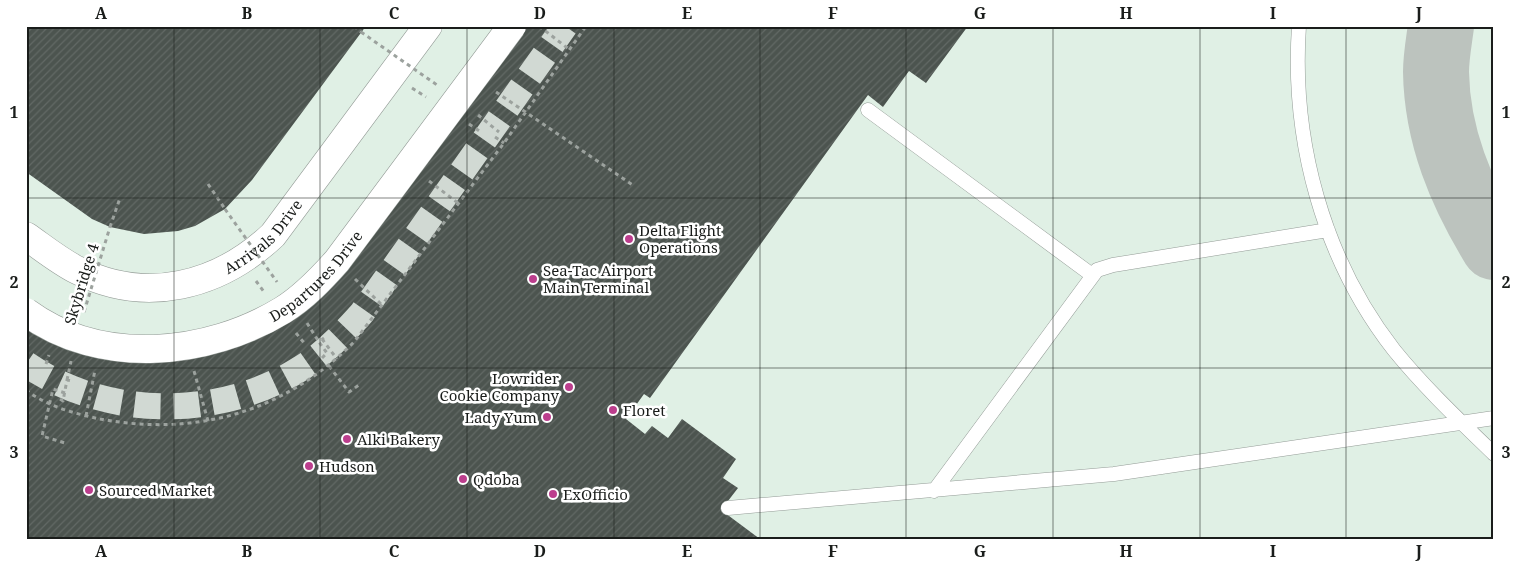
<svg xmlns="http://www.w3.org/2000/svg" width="1520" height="565" font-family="'Noto Serif',serif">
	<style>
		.built { fill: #e0f0e5 }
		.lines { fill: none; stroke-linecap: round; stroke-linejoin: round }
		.taxiway { stroke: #bcc3be; stroke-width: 66 }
		.building { fill: url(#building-hatch) }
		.street-tunnel { stroke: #d1d9d3; stroke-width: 26; stroke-dasharray: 26 13; stroke-linecap: butt }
		.lane-casing { stroke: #949c97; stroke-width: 15 }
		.secondary-casing { stroke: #949c97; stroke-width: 29 }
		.path { stroke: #9ca29e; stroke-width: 3; stroke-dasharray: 4 4; stroke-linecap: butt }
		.lane { stroke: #fff; stroke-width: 14 }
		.secondary { stroke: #fff; stroke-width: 28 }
		.secondary-bridge-casing { stroke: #949c97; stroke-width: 29; stroke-linecap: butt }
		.path-bridge { stroke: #9ca29e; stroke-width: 3; stroke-dasharray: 4 4; stroke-linecap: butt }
		.secondary-bridge { stroke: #fff; stroke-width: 28 }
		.grid { fill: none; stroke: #1a1d1b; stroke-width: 1; stroke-opacity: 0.55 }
		.poi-dot { fill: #bc3e8d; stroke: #fff; stroke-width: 2 }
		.labels { text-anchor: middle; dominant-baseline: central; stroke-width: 5; stroke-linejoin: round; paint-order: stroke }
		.poi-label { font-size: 15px; fill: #1a1d1b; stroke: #fff; text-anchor: start }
		.street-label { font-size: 15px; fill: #1a1d1b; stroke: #fff }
		.neatline { fill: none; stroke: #1a1d1b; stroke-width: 2 }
		.grid-label { font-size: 16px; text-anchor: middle; font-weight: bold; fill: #1a1d1b }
	</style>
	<defs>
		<pattern id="building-hatch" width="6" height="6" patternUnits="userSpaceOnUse" patternTransform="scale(1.25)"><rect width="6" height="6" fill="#4c544f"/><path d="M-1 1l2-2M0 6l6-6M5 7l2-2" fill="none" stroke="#626965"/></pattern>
	</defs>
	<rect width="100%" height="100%" fill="#f1faf4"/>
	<path class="built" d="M 26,26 L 1494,26 L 1494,539 L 26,539 Z"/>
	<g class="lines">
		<path class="taxiway" d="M 1441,26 C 1439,41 1436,57 1436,72 C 1437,136 1461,193 1494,247"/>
	</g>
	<path class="building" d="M 26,26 L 366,26 L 252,180 L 225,209 L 195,226 L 178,231 L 144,234 L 110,227 L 92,219 L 26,172 Z
		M 521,26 L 968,26 L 926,83 L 909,71 L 883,107 L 868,95 L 650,398 L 644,394 L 626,419 L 645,434 L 652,426 L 668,438 L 682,419 L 736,459 L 723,478 L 738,488 L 721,510 L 760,539 L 26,539 L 26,322 L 73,347 L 265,332 Z"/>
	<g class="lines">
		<path class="street-tunnel" d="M 26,364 C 107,420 221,420 303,367 C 326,352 344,333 362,313 L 565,26"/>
		<g class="lane-casing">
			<path id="lane" d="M 1299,26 C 1291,140 1323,259 1394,350 C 1424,387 1460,421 1494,454
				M 868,110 L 1092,275
				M 934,491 L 1097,270 L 1113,265 L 1328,230
				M 728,508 L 1114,474 L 1494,418"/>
		</g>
		<g class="secondary-casing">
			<g id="secondary">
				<path id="s1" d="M 26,236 C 42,247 59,261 77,270 C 146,305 219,286 273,235 L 428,26"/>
			</g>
		</g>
		<path class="path" d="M 354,26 L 361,32
			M 539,26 L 570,50
			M 412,88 L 426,97
			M 496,92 L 634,186
			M 478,115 L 499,132
			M 469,124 L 481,132
			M 495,137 L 504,143
			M 429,181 L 458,203
			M 208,184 L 225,209
			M 110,227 L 120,198
			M 355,279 L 382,305
			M 256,281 L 264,292
			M 307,323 L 319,342
			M 296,333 L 305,344
			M 322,339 L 337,359
			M 322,358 L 327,353 L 319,342 L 324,338
			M 46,364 L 49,355
			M 329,366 L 349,392 L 359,385
			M 194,371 L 208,421
			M 67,380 L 71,361
			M 26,390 C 46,406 76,414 100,419 C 197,437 284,412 354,342 L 504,143 L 586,26
			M 65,393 L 53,389 L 42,436 L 65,443
			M 60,399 L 63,401 L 67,380 L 72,381
			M 86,416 L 95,370"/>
		<use href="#lane" class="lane"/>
		<use href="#secondary" class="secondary"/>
		<g class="secondary-bridge-casing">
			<g id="secondary-bridge">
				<path id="s2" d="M 26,312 C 101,367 208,356 283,310 C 304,297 321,279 337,261 L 512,26"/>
			</g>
		</g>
		<path class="path-bridge" d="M 361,32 L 437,85
			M 225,209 L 277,282
			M 84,312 L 110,227"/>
		<use href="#secondary-bridge" class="secondary-bridge"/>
	</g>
	<path class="grid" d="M 174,26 L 174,539M 320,26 L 320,539M 467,26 L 467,539M 614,26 L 614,539M 760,26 L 760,539M 906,26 L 906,539M 1053,26 L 1053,539M 1200,26 L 1200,539M 1346,26 L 1346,539M 26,198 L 1494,198M 26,368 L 1494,368"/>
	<g class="poi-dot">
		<circle cx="629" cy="239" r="5"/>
		<circle cx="533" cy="279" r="5"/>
		<circle cx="569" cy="387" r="5"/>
		<circle cx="613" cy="410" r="5"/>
		<circle cx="547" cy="417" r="5"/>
		<circle cx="347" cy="439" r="5"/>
		<circle cx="309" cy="466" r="5"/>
		<circle cx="463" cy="479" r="5"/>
		<circle cx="89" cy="490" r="5"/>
		<circle cx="553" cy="494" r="5"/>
	</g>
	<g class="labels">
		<g class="poi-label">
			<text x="639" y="230">Delta Flight<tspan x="639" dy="17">Operations</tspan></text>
			<text x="543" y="270">Sea-Tac Airport<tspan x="543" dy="17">Main Terminal</tspan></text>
			<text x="559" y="378" text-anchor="end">Lowrider<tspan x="559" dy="17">Cookie Company</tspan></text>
			<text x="623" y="410">Floret</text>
			<text x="537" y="417" text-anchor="end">Lady Yum</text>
			<text x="357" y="439">Alki Bakery</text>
			<text x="319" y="466">Hudson</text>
			<text x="473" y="479">Qdoba</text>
			<text x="99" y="490">Sourced Market</text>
			<text x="563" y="494">ExOfficio</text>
		</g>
		<g class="street-label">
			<text stroke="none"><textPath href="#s1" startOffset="266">Arrivals Drive</textPath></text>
			<text stroke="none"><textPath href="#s2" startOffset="319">Departures Drive</textPath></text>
			<text transform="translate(81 284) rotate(-73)">Skybridge 4</text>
		</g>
	</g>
	<rect width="1520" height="565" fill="none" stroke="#ffffff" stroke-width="55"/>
	<rect x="28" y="28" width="1464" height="510" class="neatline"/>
	<g class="grid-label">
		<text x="101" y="19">A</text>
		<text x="247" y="19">B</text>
		<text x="394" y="19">C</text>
		<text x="540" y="19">D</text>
		<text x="687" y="19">E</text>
		<text x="833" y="19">F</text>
		<text x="980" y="19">G</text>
		<text x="1126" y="19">H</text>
		<text x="1273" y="19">I</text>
		<text x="1419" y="19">J</text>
		<text x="14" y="118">1</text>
		<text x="1506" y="118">1</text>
		<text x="14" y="288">2</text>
		<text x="1506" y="288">2</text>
		<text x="14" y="458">3</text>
		<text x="1506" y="458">3</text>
		<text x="101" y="557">A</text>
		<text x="247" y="557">B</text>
		<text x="394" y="557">C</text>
		<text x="540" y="557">D</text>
		<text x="687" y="557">E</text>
		<text x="833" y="557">F</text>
		<text x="980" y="557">G</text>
		<text x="1126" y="557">H</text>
		<text x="1273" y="557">I</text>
		<text x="1419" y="557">J</text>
	</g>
</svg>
